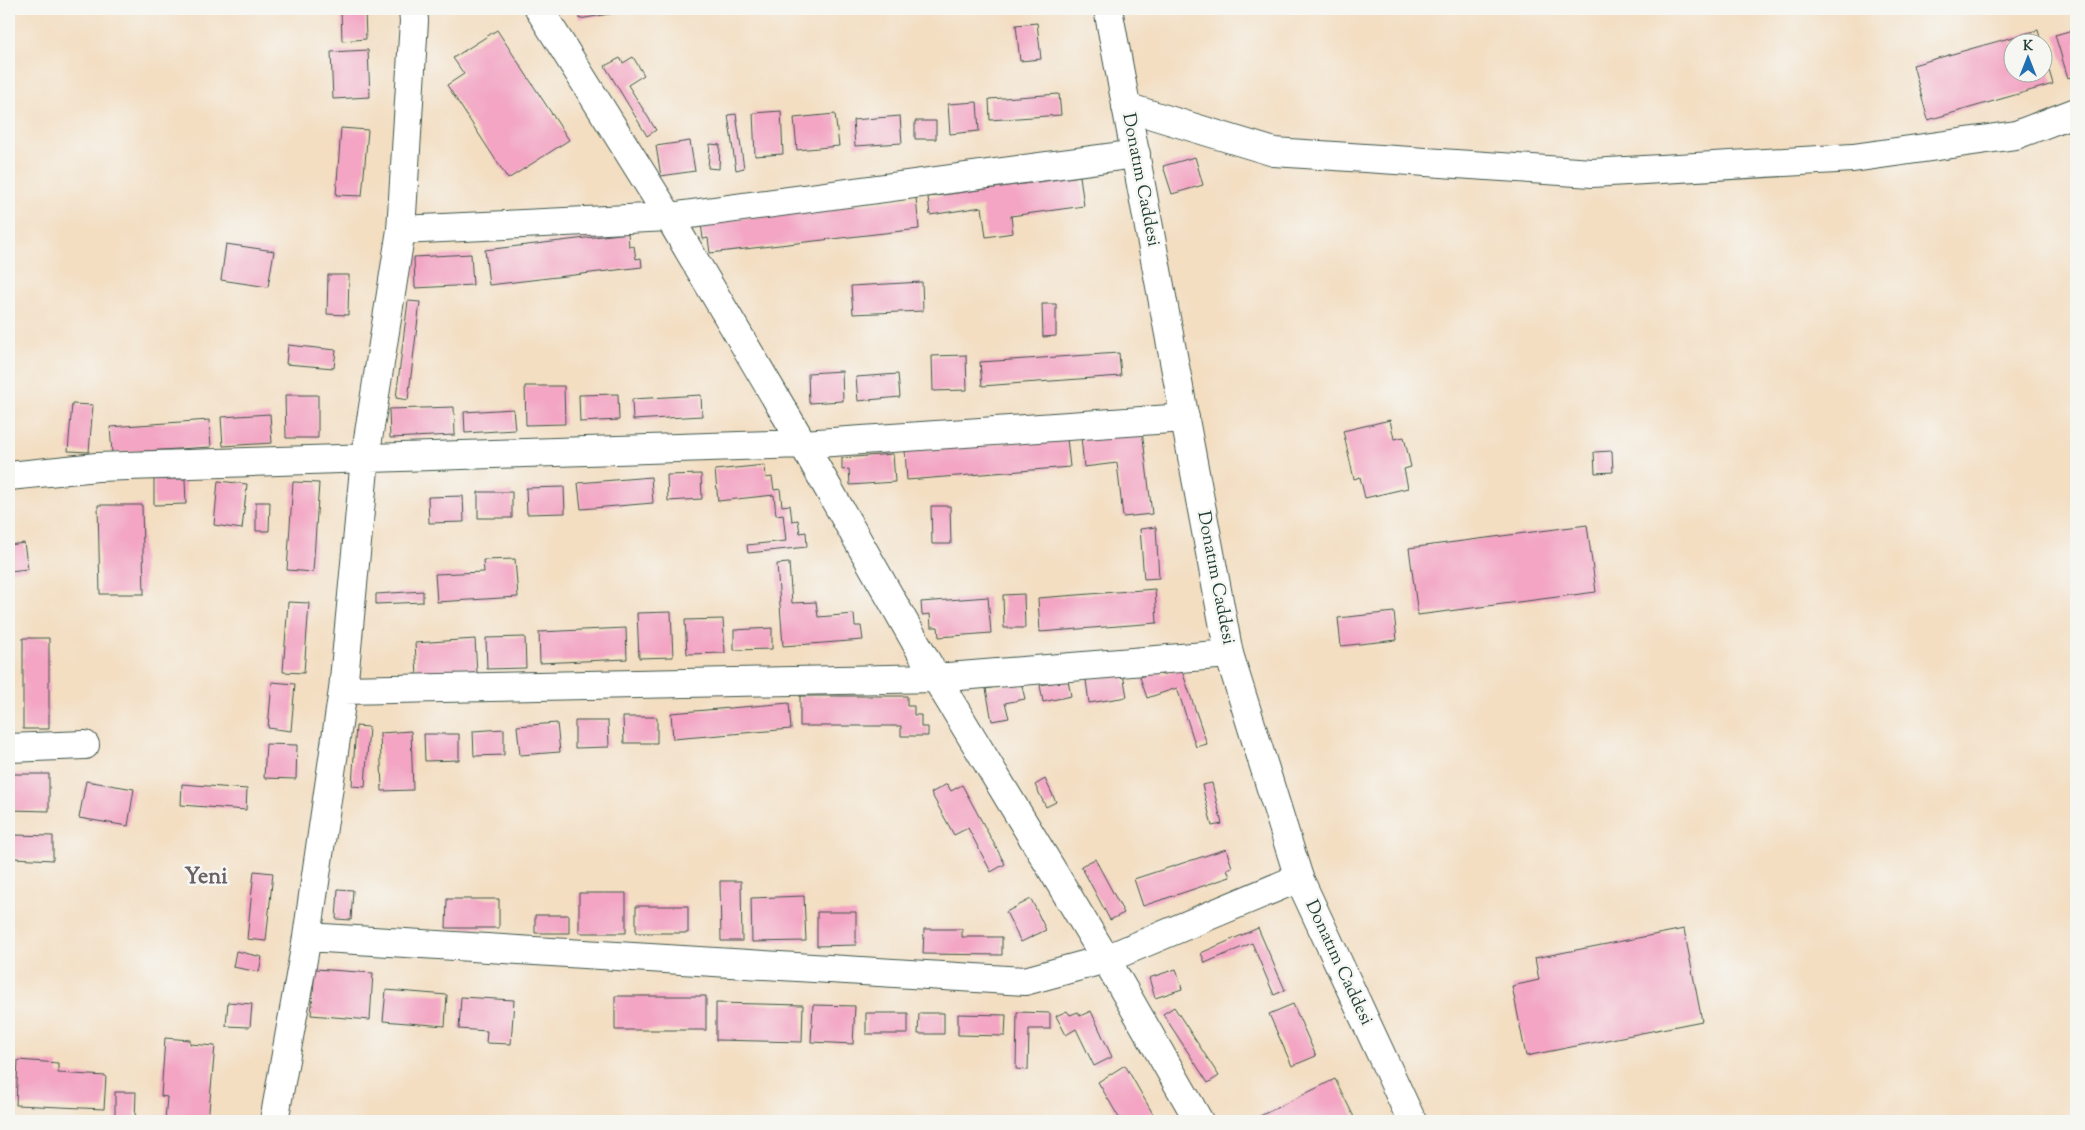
<svg xmlns="http://www.w3.org/2000/svg" width="2085" height="1130" font-family="'Sorts Mill Goudy',serif">
	<style>
		.building { fill: #f3a5c3 }
		.lines { fill: none; stroke-linecap: round; stroke-linejoin: round }
		.street-casing { stroke: #3f5549; stroke-width: 30 }
		.secondary-casing { stroke: #3f5549; stroke-width: 30 }
		.street { stroke: #fff; stroke-width: 28 }
		.secondary { stroke: #fff; stroke-width: 28 }
		.labels { text-anchor: middle; dominant-baseline: central; stroke-width: 5; stroke-linejoin: round; paint-order: stroke }
		.street-label { font-size: 18px; fill: #1f3d34; stroke: #f6f6f2 }
		.district-label { font-size: 22px; font-weight: bold; fill: #696166; stroke: #f6f6f2 }
	</style>
	<rect width="100%" height="100%" fill="#f6f6f2"/>
	<filter id="ink" filterUnits="userSpaceOnUse"><feTurbulence type="fractalNoise" baseFrequency=".02" numOctaves="2"/><feDisplacementMap in="SourceGraphic" scale="10" xChannelSelector="R" yChannelSelector="G"/><feConvolveMatrix kernelMatrix="1 2 1 2 8 2 1 2 1" color-interpolation-filters="sRGB"/></filter>
	<filter id="wash" filterUnits="userSpaceOnUse"><feTurbulence type="fractalNoise" baseFrequency=".0096" numOctaves="4" result="noise"/><feDisplacementMap in="SourceGraphic" scale="20" xChannelSelector="R" yChannelSelector="G"/><feGaussianBlur stdDeviation="1.12" result="paint"/><feColorMatrix in="noise" values="0 0 0 0 0 0 0 0 0 0 0 0 0 0 0 0 0 1.4 0 .05"/><feComposite in="paint" operator="in"/></filter>
	<g filter="url(#wash)">
		<rect width="100%" height="100%" fill="#f3dec2"/>
		<g id="blocks">
			<path class="building" d="M 341,9 L 365,9 L 366,39 L 342,41 Z
				M 578,9 L 615,9 L 615,13 L 579,19 Z
				M 1037,23 L 1041,59 L 1020,61 L 1016,25 Z
				M 2076,29 L 2076,75 L 2068,78 L 2055,35 Z
				M 497,30 L 569,140 L 508,179 L 447,85 L 464,74 L 453,58 Z
				M 2038,30 L 2041,42 L 2012,42 L 2012,72 L 2042,72 L 2043,50 L 2053,84 L 1928,120 L 1913,65 Z
				M 368,50 L 370,97 L 333,99 L 331,52 Z
				M 633,57 L 644,75 L 628,85 L 656,130 L 647,136 L 605,66 L 620,58 L 623,63 Z
				M 1059,94 L 1061,115 L 990,120 L 989,99 Z
				M 977,102 L 979,131 L 950,134 L 948,104 Z
				M 781,111 L 783,154 L 755,156 L 753,113 Z
				M 736,114 L 744,168 L 736,170 L 728,115 Z
				M 835,114 L 839,146 L 797,150 L 794,118 Z
				M 900,116 L 902,143 L 855,146 L 853,120 Z
				M 915,121 L 936,121 L 936,139 L 915,139 Z
				M 341,128 L 368,130 L 362,196 L 336,195 Z
				M 690,141 L 695,171 L 661,176 L 656,146 Z
				M 710,144 L 720,145 L 719,169 L 708,168 Z
				M 1195,157 L 1203,185 L 1172,194 L 1163,166 Z
				M 1080,176 L 1084,206 L 1011,216 L 1013,233 L 986,237 L 982,207 L 930,215 L 928,197 Z
				M 916,198 L 919,229 L 710,253 L 708,238 L 703,239 L 701,223 Z
				M 628,233 L 629,247 L 634,246 L 636,259 L 641,258 L 642,267 L 489,285 L 485,250 Z
				M 226,244 L 274,251 L 268,287 L 221,280 Z
				M 471,254 L 473,285 L 415,288 L 414,257 Z
				M 328,275 L 349,275 L 348,315 L 327,314 Z
				M 922,282 L 923,311 L 853,314 L 851,286 Z
				M 408,301 L 420,302 L 408,400 L 396,398 Z
				M 1042,304 L 1056,304 L 1056,336 L 1043,337 Z
				M 288,345 L 336,350 L 334,368 L 286,364 Z
				M 1119,353 L 1121,376 L 982,386 L 980,362 Z
				M 966,355 L 967,390 L 933,391 L 932,356 Z
				M 842,371 L 843,401 L 809,403 L 808,373 Z
				M 898,374 L 900,397 L 858,401 L 856,377 Z
				M 525,386 L 564,386 L 565,424 L 526,425 Z
				M 618,394 L 619,420 L 580,422 L 579,395 Z
				M 285,395 L 318,395 L 318,438 L 286,438 Z
				M 701,395 L 702,416 L 633,420 L 632,399 Z
				M 72,404 L 93,405 L 89,452 L 68,451 Z
				M 454,407 L 455,435 L 390,438 L 389,409 Z
				M 513,409 L 515,430 L 465,433 L 464,412 Z
				M 270,414 L 272,443 L 223,446 L 221,417 Z
				M 209,420 L 211,447 L 112,453 L 110,427 Z
				M 1390,420 L 1394,439 L 1404,437 L 1411,467 L 1404,469 L 1408,488 L 1365,498 L 1360,477 L 1354,479 L 1343,431 Z
				M 1142,430 L 1152,514 L 1123,517 L 1117,463 L 1084,467 L 1081,437 Z
				M 1067,438 L 1070,467 L 907,480 L 905,451 Z
				M 1612,451 L 1613,472 L 1595,473 L 1594,452 Z
				M 893,454 L 895,482 L 850,485 L 849,469 L 842,470 L 842,458 Z
				M 765,465 L 766,478 L 772,477 L 774,490 L 780,489 L 782,506 L 790,505 L 792,521 L 798,520 L 800,533 L 806,532 L 807,547 L 748,553 L 747,545 L 786,541 L 783,514 L 776,515 L 774,495 L 718,501 L 715,470 Z
				M 701,474 L 702,499 L 668,501 L 667,475 Z
				M 651,477 L 653,503 L 581,509 L 578,483 Z
				M 154,479 L 185,479 L 186,504 L 154,505 Z
				M 218,481 L 247,484 L 242,529 L 214,525 Z
				M 293,482 L 319,483 L 313,572 L 287,570 Z
				M 564,487 L 565,513 L 527,514 L 526,488 Z
				M 478,492 L 512,492 L 512,518 L 478,518 Z
				M 463,496 L 464,522 L 429,523 L 428,497 Z
				M 256,502 L 270,502 L 269,531 L 256,531 Z
				M 98,505 L 142,505 L 144,594 L 100,594 Z
				M 931,506 L 950,506 L 951,544 L 932,544 Z
				M 1587,525 L 1596,592 L 1418,615 L 1409,548 Z
				M 1156,527 L 1159,578 L 1144,579 L 1140,529 Z
				M 24,543 L 28,569 L 9,571 L 9,545 Z
				M 515,559 L 518,597 L 437,602 L 435,574 L 484,572 L 483,560 Z
				M 789,563 L 792,603 L 816,602 L 818,617 L 854,614 L 855,626 L 861,626 L 863,640 L 783,646 L 777,564 Z
				M 1155,589 L 1157,623 L 1040,632 L 1038,598 Z
				M 423,591 L 423,602 L 376,604 L 376,594 Z
				M 1024,594 L 1025,628 L 1004,628 L 1003,595 Z
				M 988,597 L 991,633 L 939,637 L 938,627 L 931,627 L 930,614 L 922,615 L 921,602 Z
				M 288,602 L 309,603 L 304,673 L 283,672 Z
				M 671,612 L 673,657 L 639,658 L 637,613 Z
				M 1394,612 L 1397,640 L 1341,646 L 1338,618 Z
				M 723,619 L 725,653 L 687,654 L 685,620 Z
				M 626,628 L 627,659 L 540,663 L 539,632 Z
				M 772,628 L 772,649 L 734,650 L 734,630 Z
				M 525,637 L 526,668 L 487,669 L 486,638 Z
				M 23,638 L 49,638 L 49,729 L 23,729 Z
				M 475,639 L 477,673 L 417,676 L 415,643 Z
				M 1181,668 L 1207,744 L 1196,747 L 1177,688 L 1147,698 L 1140,677 L 1160,670 L 1161,675 Z
				M 1123,674 L 1127,697 L 1089,703 L 1086,680 Z
				M 1068,680 L 1071,696 L 1043,702 L 1040,685 Z
				M 272,682 L 295,684 L 291,731 L 268,728 Z
				M 1021,682 L 1025,699 L 1005,703 L 1009,718 L 992,721 L 986,689 Z
				M 800,696 L 907,696 L 907,706 L 914,706 L 914,715 L 921,715 L 921,727 L 928,727 L 928,736 L 901,736 L 901,726 L 800,726 Z
				M 789,703 L 791,729 L 673,739 L 671,713 Z
				M 623,717 L 657,717 L 657,743 L 624,743 Z
				M 575,721 L 608,721 L 609,747 L 575,748 Z
				M 557,723 L 560,752 L 520,755 L 517,726 Z
				M 356,726 L 369,727 L 365,787 L 352,786 Z
				M 504,729 L 504,755 L 474,756 L 473,731 Z
				M 411,731 L 413,790 L 382,791 L 380,733 Z
				M 424,734 L 459,734 L 459,760 L 425,761 Z
				M 266,744 L 297,745 L 296,779 L 264,778 Z
				M 9,774 L 49,774 L 49,811 L 9,810 Z
				M 1045,779 L 1056,802 L 1046,807 L 1035,785 Z
				M 86,781 L 134,789 L 128,826 L 79,818 Z
				M 1212,783 L 1222,824 L 1212,826 L 1202,785 Z
				M 182,784 L 247,789 L 246,810 L 181,805 Z
				M 947,784 L 951,791 L 962,785 L 1005,864 L 991,872 L 968,828 L 954,835 L 931,793 Z
				M 14,835 L 53,836 L 53,860 L 14,858 Z
				M 1226,849 L 1232,867 L 1227,869 L 1230,877 L 1143,906 L 1134,879 Z
				M 1095,859 L 1124,913 L 1110,920 L 1081,866 Z
				M 254,871 L 273,873 L 266,941 L 247,939 Z
				M 720,881 L 741,881 L 742,941 L 721,941 Z
				M 338,889 L 353,890 L 351,920 L 336,919 Z
				M 579,893 L 626,893 L 626,933 L 579,933 Z
				M 804,896 L 806,941 L 752,942 L 751,898 Z
				M 447,899 L 499,899 L 499,928 L 446,928 Z
				M 1031,899 L 1046,930 L 1021,942 L 1006,912 Z
				M 636,906 L 688,906 L 688,933 L 636,933 Z
				M 817,912 L 856,912 L 856,945 L 817,946 Z
				M 535,915 L 569,915 L 569,933 L 535,933 Z
				M 1258,928 L 1285,990 L 1274,995 L 1252,943 L 1205,963 L 1201,953 Z
				M 924,929 L 962,929 L 962,937 L 1002,937 L 1002,955 L 923,954 Z
				M 1684,929 L 1702,1021 L 1526,1056 L 1512,986 L 1539,980 L 1535,958 Z
				M 236,951 L 262,957 L 259,972 L 233,967 Z
				M 315,969 L 373,973 L 370,1020 L 311,1015 Z
				M 1176,969 L 1182,989 L 1155,998 L 1149,978 Z
				M 386,990 L 447,995 L 445,1026 L 383,1021 Z
				M 615,996 L 706,996 L 706,1030 L 615,1030 Z
				M 461,997 L 514,1000 L 511,1044 L 486,1043 L 487,1031 L 459,1029 Z
				M 228,1002 L 252,1004 L 250,1027 L 226,1026 Z
				M 716,1003 L 803,1005 L 802,1042 L 716,1040 Z
				M 1293,1004 L 1316,1056 L 1292,1066 L 1269,1014 Z
				M 813,1005 L 855,1006 L 853,1044 L 811,1042 Z
				M 1174,1007 L 1219,1076 L 1208,1083 L 1163,1014 Z
				M 1067,1011 L 1070,1015 L 1078,1012 L 1080,1016 L 1091,1011 L 1112,1057 L 1094,1066 L 1076,1029 L 1066,1035 L 1056,1016 Z
				M 1017,1012 L 1050,1013 L 1050,1029 L 1029,1029 L 1028,1070 L 1016,1069 Z
				M 866,1013 L 908,1013 L 908,1034 L 866,1034 Z
				M 919,1013 L 944,1013 L 944,1034 L 918,1034 Z
				M 958,1014 L 1006,1015 L 1005,1036 L 958,1035 Z
				M 165,1038 L 190,1040 L 190,1044 L 215,1046 L 208,1121 L 165,1120 L 167,1097 L 161,1096 Z
				M 18,1060 L 58,1063 L 58,1073 L 106,1076 L 104,1109 L 16,1105 Z
				M 1125,1065 L 1157,1121 L 1121,1121 L 1098,1082 Z
				M 1335,1079 L 1356,1121 L 1250,1121 Z
				M 115,1092 L 136,1092 L 135,1121 L 115,1121 Z"/>
		</g>
	</g>
	<g filter="url(#ink)">
		<use href="#blocks" fill-opacity="0" stroke="#3f5549" stroke-width="1"/>
		<g class="lines">
			<g class="street-casing">
				<path id="street" d="M 539,9 L 669,217 L 803,444 L 936,678 L 1106,959 L 1199,1121
					M 1126,107 L 1274,152 L 1592,173 L 1853,158 L 2016,135 L 2076,112
					M 401,230 L 669,217 L 1136,154
					M 9,476 L 97,467 L 803,444 L 1185,418
					M 343,690 L 936,678 L 1229,654
					M 9,748 L 85,745
					M 307,937 L 1025,981 L 1106,959 L 1299,878
					M 274,1121 L 307,937 L 343,690 L 365,458 L 401,230 L 414,21 L 413,9"/>
			</g>
			<g class="secondary-casing">
				<path id="secondary" d="M 1108,9 L 1229,654 L 1299,878 L 1412,1121"/>
			</g>
			<use href="#street" class="street"/>
			<use href="#secondary" class="secondary"/>
		</g>
	</g>
	<g class="labels">
		<g class="street-label">
			<text transform="translate(1140 180) rotate(79)">Donatım Caddesi</text>
			<text transform="translate(1215 578) rotate(79)">Donatım Caddesi</text>
			<text transform="translate(1338 963) rotate(65)">Donatım Caddesi</text>
		</g>
		<g class="district-label">
			<text x="206" y="878">Yeni</text>
		</g>
	</g>
	<rect width="2085" height="1130" fill="none" stroke="#f6f6f2" stroke-width="30"/>
	<g transform="translate(2028 58)"><circle r="24" fill="#f6f6f2" stroke="#a0aca6"/>
	<path d="M0-4L9 19L0 12L-9 19Z" fill="#1f6fb2"/>
	<text y="-8" font-size="14" font-weight="bold" text-anchor="middle" fill="#1f3d34">K</text>
	</g>
</svg>
